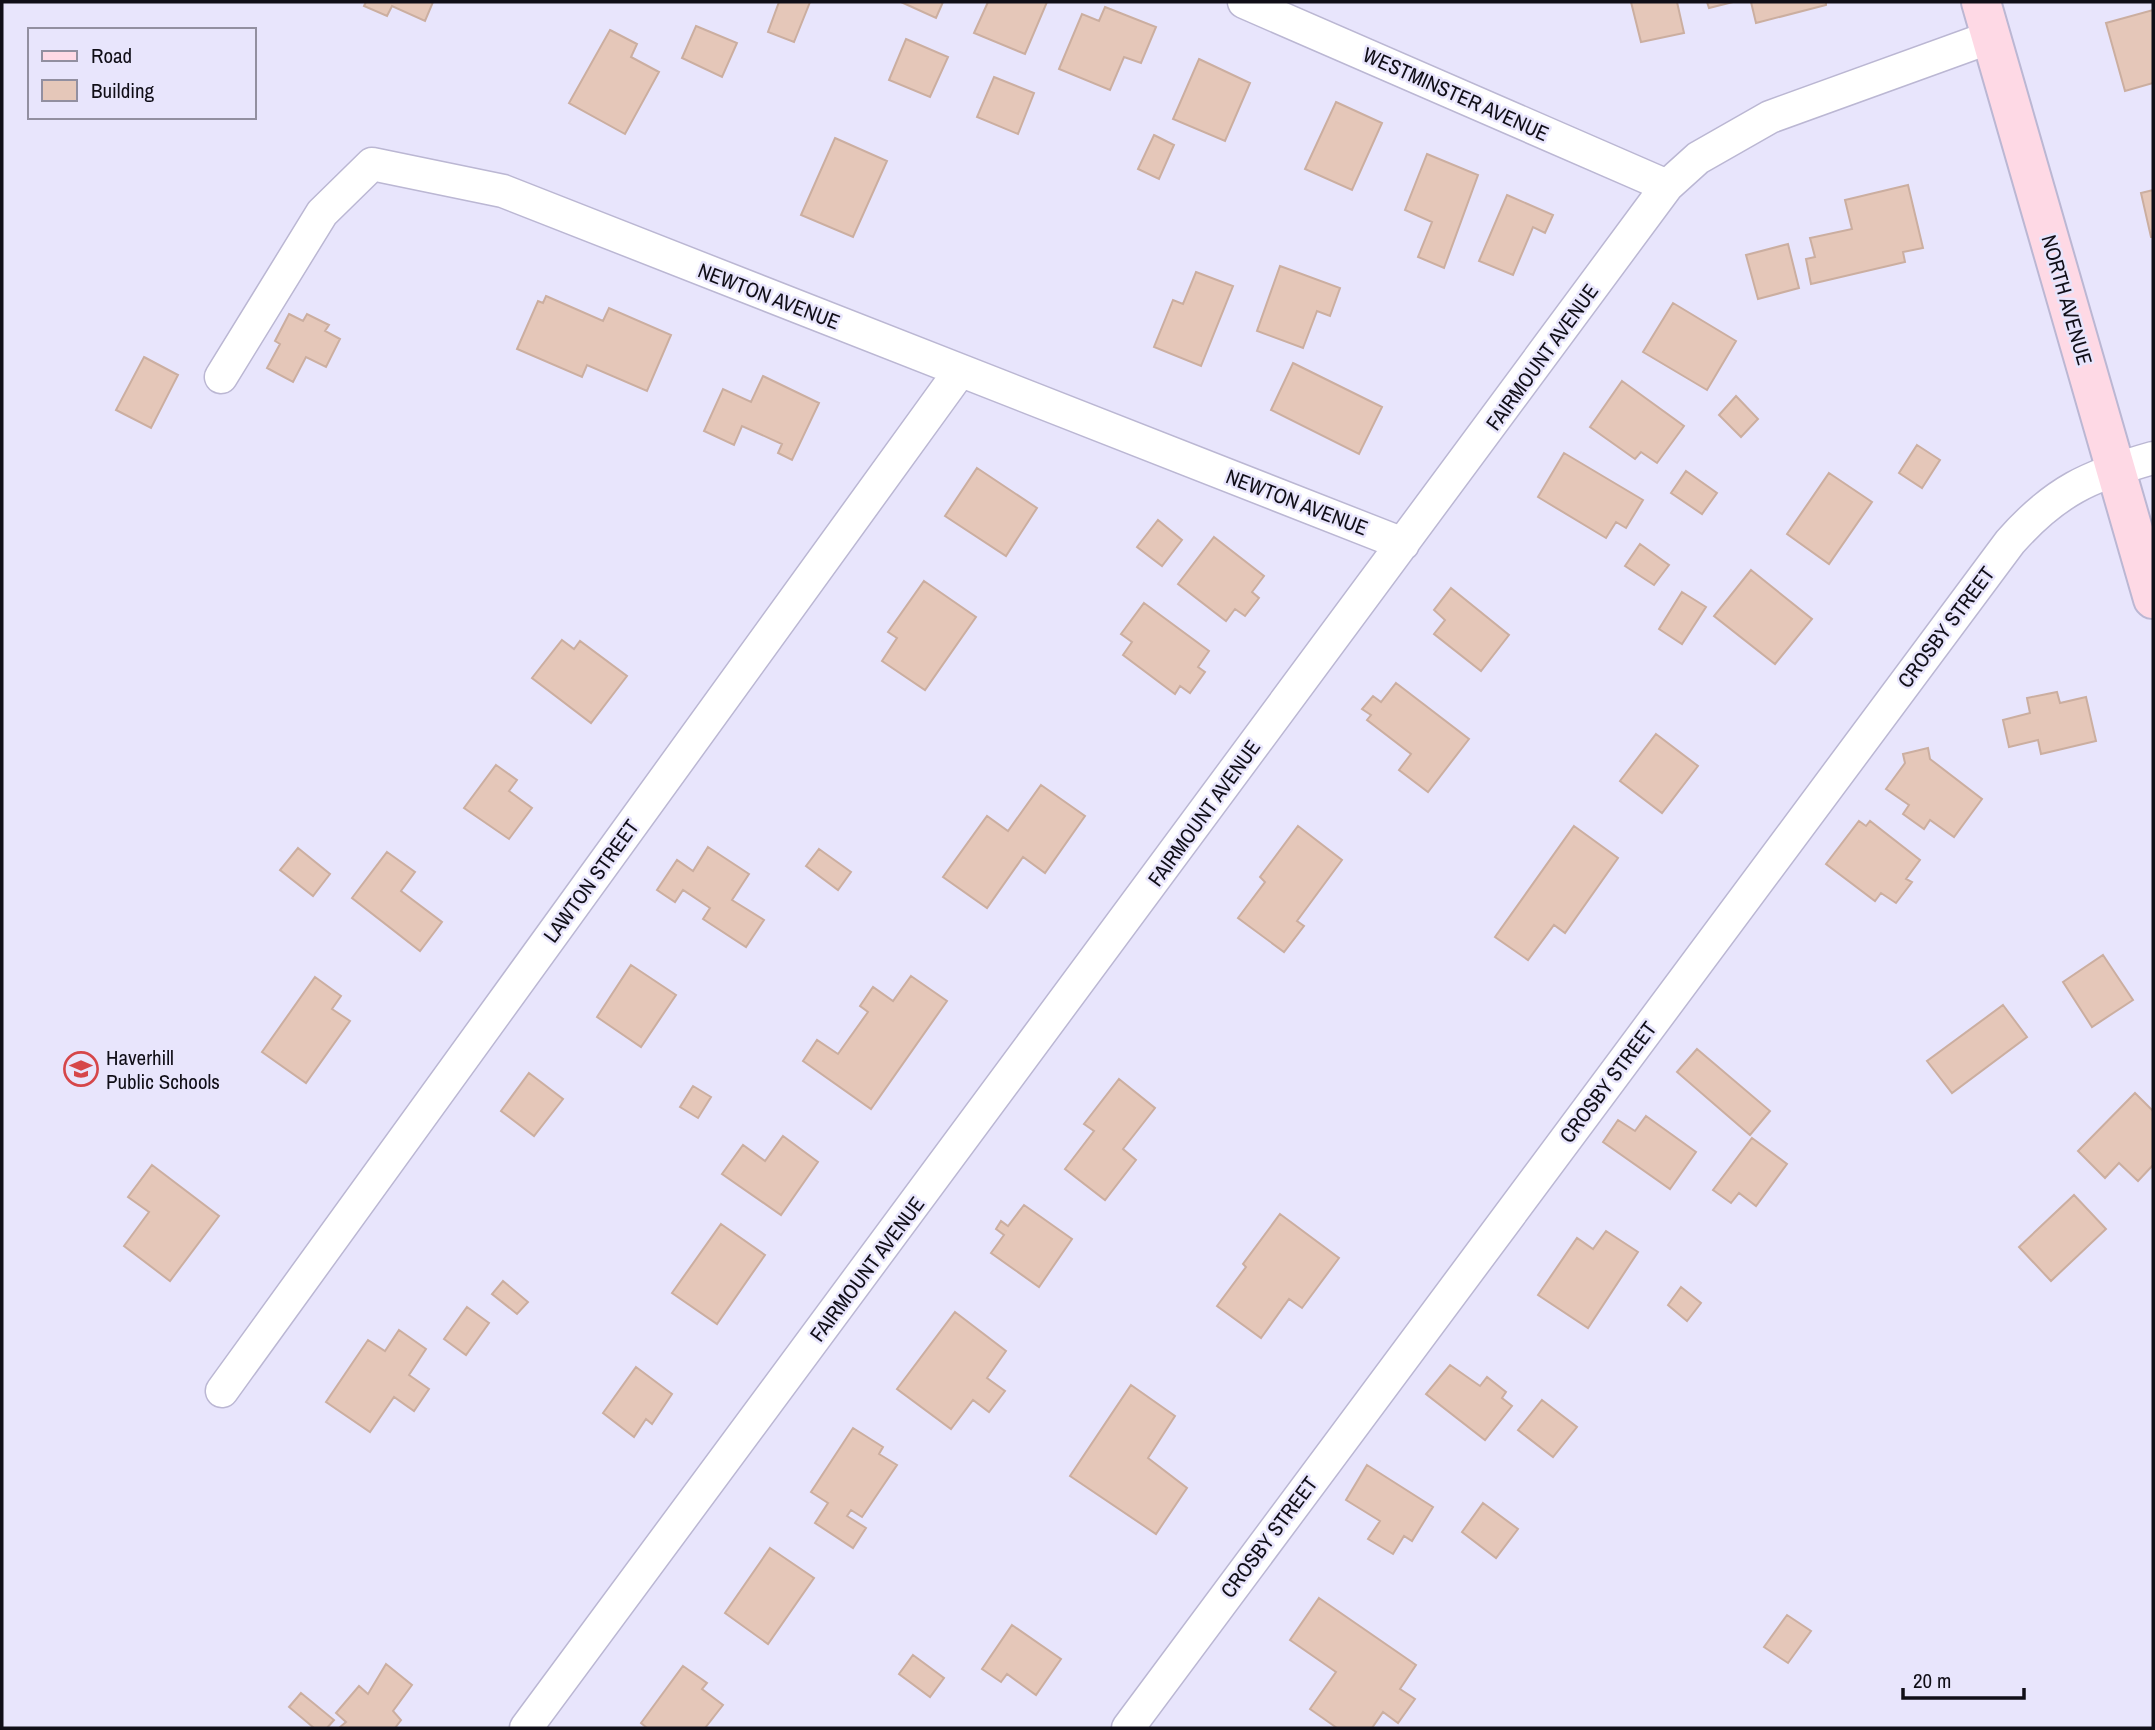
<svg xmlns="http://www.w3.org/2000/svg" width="2155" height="1730" font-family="'Archivo Narrow',sans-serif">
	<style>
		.building { fill: #e5c7b9; stroke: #cbaea0; stroke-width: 2 }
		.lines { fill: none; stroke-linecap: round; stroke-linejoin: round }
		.minor-casing { stroke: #bbb7d3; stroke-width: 35 }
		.secondary-casing { stroke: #bbb7d3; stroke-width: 42 }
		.minor { stroke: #fff; stroke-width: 32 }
		.secondary { stroke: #fed9e5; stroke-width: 38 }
		.labels { text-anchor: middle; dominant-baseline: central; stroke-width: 5; stroke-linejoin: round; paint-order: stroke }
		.street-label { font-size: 21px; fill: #100e17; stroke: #e8e5fc }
		.poi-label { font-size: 21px; fill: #100e17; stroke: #e8e5fc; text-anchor: start }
	</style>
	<rect width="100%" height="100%" fill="#e8e5fc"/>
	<path class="building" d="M 366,2 L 433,2 L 425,21 L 392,6 L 387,16 L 364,6 Z
		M 779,2 L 810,2 L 794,42 L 768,32 Z
		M 901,2 L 943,2 L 936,18 Z
		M 988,2 L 1047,2 L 1025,54 L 974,33 Z
		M 1631,2 L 1677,2 L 1684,33 L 1641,42 Z
		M 1707,2 L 1733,2 L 1709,8 Z
		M 1751,2 L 1826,2 L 1826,5 L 1756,23 Z
		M 1105,7 L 1156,27 L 1141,63 L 1124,57 L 1110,90 L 1059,69 L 1082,14 L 1099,21 Z
		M 2153,10 L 2153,83 L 2125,91 L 2106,23 Z
		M 696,26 L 737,43 L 722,77 L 682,58 Z
		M 610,30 L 637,44 L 631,57 L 659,72 L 625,134 L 569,103 Z
		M 906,39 L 948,57 L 930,97 L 889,80 Z
		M 1199,59 L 1250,83 L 1225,141 L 1173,119 Z
		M 994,77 L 1034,93 L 1018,134 L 977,117 Z
		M 1336,102 L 1382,123 L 1352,190 L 1305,169 Z
		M 1154,135 L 1174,145 L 1159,179 L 1138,169 Z
		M 835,138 L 887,161 L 853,237 L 801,215 Z
		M 1427,154 L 1478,175 L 1444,268 L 1418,257 L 1432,222 L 1405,210 Z
		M 1908,185 L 1923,248 L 1903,252 L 1905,262 L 1811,284 L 1806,259 L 1815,257 L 1810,238 L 1852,229 L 1845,200 Z
		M 2153,190 L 2153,237 L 2151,237 L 2141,193 Z
		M 1507,195 L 1553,215 L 1545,233 L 1533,227 L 1513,275 L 1479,261 Z
		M 1788,244 L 1799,288 L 1758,299 L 1746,255 Z
		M 1280,266 L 1340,288 L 1330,316 L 1317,311 L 1303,348 L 1257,331 Z
		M 1196,272 L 1233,286 L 1201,366 L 1154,347 L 1173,300 L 1183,304 Z
		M 546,296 L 603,321 L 609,308 L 671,335 L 647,391 L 587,365 L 582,377 L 517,349 L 538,301 L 543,303 Z
		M 1673,303 L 1736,341 L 1707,390 L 1643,352 Z
		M 289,314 L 303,321 L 307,314 L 329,325 L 325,331 L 340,339 L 326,367 L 306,357 L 293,382 L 267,368 L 280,344 L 275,341 Z
		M 144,357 L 178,375 L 151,428 L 116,410 Z
		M 1293,363 L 1382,407 L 1359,454 L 1271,410 Z
		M 763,376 L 819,403 L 792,460 L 778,453 L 782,444 L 742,426 L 734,445 L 704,431 L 723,389 L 751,402 Z
		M 1622,381 L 1684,426 L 1657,463 L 1641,452 L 1635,459 L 1590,427 Z
		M 1736,396 L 1758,419 L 1741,437 L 1719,415 Z
		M 1917,445 L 1940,460 L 1922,488 L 1899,473 Z
		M 1564,453 L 1643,500 L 1626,528 L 1616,522 L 1606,538 L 1538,497 Z
		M 977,468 L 1037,508 L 1006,556 L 945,516 Z
		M 1686,471 L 1717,493 L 1702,514 L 1671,493 Z
		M 1829,473 L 1872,502 L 1829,564 L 1787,534 Z
		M 1158,520 L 1182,540 L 1162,566 L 1137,547 Z
		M 1214,537 L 1264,576 L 1252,592 L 1259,598 L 1245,616 L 1235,609 L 1226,621 L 1178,584 Z
		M 1640,544 L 1669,565 L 1654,585 L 1625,566 Z
		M 1751,570 L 1812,619 L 1775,664 L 1714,616 Z
		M 924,581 L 976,617 L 925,690 L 882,661 L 897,638 L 888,632 Z
		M 1451,588 L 1509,635 L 1481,671 L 1434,634 L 1445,620 L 1434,610 Z
		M 1682,592 L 1706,607 L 1682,644 L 1659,629 Z
		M 1144,603 L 1209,651 L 1198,667 L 1205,672 L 1190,693 L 1180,686 L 1175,694 L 1123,655 L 1132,642 L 1121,634 Z
		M 562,640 L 574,649 L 580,641 L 627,676 L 591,723 L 532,678 Z
		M 1396,683 L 1469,739 L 1428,792 L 1399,770 L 1411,754 L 1367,720 L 1371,715 L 1362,709 L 1373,696 L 1381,702 Z
		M 2057,692 L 2060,703 L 2086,697 L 2096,741 L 2041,754 L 2038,740 L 2009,747 L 2003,720 L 2030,713 L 2027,698 Z
		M 1656,734 L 1698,766 L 1662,813 L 1620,781 Z
		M 1928,748 L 1930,759 L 1982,799 L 1954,837 L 1930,820 L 1924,829 L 1903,814 L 1909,805 L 1886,789 L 1905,763 L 1903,754 Z
		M 496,765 L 517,780 L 509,791 L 532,808 L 509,839 L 464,808 Z
		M 1041,785 L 1085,816 L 1045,873 L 1023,857 L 987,908 L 943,877 L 987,816 L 1008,831 Z
		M 1859,821 L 1866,826 L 1870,821 L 1920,860 L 1906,879 L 1912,882 L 1896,903 L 1881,893 L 1875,901 L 1826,864 Z
		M 1298,826 L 1342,860 L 1297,921 L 1304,926 L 1284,952 L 1238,918 L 1265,882 L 1260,877 Z
		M 1574,826 L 1618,858 L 1565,933 L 1554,925 L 1528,960 L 1495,937 Z
		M 708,847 L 749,874 L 732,900 L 764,920 L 746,947 L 703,919 L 710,908 L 683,890 L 675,902 L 657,890 L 677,860 L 693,871 Z
		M 298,848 L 330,874 L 313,896 L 280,870 Z
		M 819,849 L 851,872 L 838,890 L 806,866 Z
		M 387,852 L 415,872 L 401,891 L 442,922 L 420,951 L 352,898 Z
		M 2103,955 L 2133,1000 L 2092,1027 L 2063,982 Z
		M 631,965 L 676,995 L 641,1047 L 597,1017 Z
		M 911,976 L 947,1001 L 871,1109 L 803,1061 L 817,1040 L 838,1054 L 868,1012 L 860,1006 L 873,987 L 893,1001 Z
		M 315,977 L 341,996 L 332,1009 L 350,1021 L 306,1083 L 262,1052 Z
		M 2003,1005 L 2027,1037 L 1952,1093 L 1927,1061 Z
		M 1697,1049 L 1770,1111 L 1750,1135 L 1677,1072 Z
		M 529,1073 L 563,1099 L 534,1136 L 501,1111 Z
		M 1119,1079 L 1155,1108 L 1123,1149 L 1136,1160 L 1105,1200 L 1065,1169 L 1094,1131 L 1084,1124 Z
		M 693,1086 L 711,1097 L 698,1118 L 680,1107 Z
		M 2135,1093 L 2153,1111 L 2153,1165 L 2138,1181 L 2119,1163 L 2105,1178 L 2078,1151 Z
		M 1646,1116 L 1696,1152 L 1670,1189 L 1603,1142 L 1618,1120 L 1635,1131 Z
		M 783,1136 L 818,1162 L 781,1215 L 722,1174 L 743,1145 L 765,1161 Z
		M 1752,1138 L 1787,1164 L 1756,1206 L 1739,1193 L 1731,1203 L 1713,1190 Z
		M 152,1165 L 219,1216 L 170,1281 L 124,1246 L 149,1212 L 128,1197 Z
		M 2074,1195 L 2106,1229 L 2051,1281 L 2019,1247 Z
		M 1024,1205 L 1072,1239 L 1039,1287 L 991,1253 L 1004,1235 L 996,1229 L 1001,1221 L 1008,1226 Z
		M 1280,1214 L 1339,1258 L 1302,1308 L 1289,1299 L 1261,1338 L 1217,1306 L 1246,1267 L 1243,1264 Z
		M 721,1224 L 765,1255 L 717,1324 L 672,1293 Z
		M 1606,1231 L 1638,1252 L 1588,1328 L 1538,1295 L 1577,1238 L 1593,1249 Z
		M 503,1281 L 528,1302 L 517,1314 L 492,1294 Z
		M 1681,1287 L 1701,1303 L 1687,1321 L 1668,1305 Z
		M 467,1307 L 489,1323 L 466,1355 L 444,1339 Z
		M 955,1312 L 1006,1351 L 987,1378 L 1005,1391 L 989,1412 L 973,1400 L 951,1429 L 897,1389 Z
		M 399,1330 L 426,1349 L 409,1375 L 429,1389 L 414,1411 L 394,1397 L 370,1432 L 326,1402 L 368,1340 L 385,1351 Z
		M 1450,1365 L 1480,1386 L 1487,1377 L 1506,1392 L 1502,1398 L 1512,1406 L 1485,1440 L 1426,1394 Z
		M 636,1367 L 672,1394 L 652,1424 L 646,1419 L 634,1437 L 603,1413 Z
		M 1131,1385 L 1175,1416 L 1148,1458 L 1187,1488 L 1156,1534 L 1070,1476 Z
		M 1542,1400 L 1577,1427 L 1553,1457 L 1518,1430 Z
		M 853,1428 L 883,1447 L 879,1454 L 897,1465 L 862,1517 L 851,1510 L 847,1516 L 866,1528 L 853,1548 L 815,1523 L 828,1503 L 811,1492 Z
		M 1367,1465 L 1433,1507 L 1412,1541 L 1404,1536 L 1393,1554 L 1368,1539 L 1380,1521 L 1346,1500 Z
		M 1483,1503 L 1518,1529 L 1496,1558 L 1462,1532 Z
		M 770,1548 L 814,1578 L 768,1644 L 725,1613 Z
		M 1319,1598 L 1416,1665 L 1400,1689 L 1415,1699 L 1398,1723 L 1383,1712 L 1372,1728 L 1337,1728 L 1310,1709 L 1336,1672 L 1290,1640 Z
		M 1787,1615 L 1811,1631 L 1788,1663 L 1764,1647 Z
		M 1012,1625 L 1061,1659 L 1036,1695 L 1007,1674 L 1001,1682 L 982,1669 Z
		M 913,1655 L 944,1678 L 930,1697 L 899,1674 Z
		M 386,1664 L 412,1685 L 393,1711 L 401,1720 L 395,1728 L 339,1728 L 346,1722 L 336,1713 L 359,1686 L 368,1694 Z
		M 683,1666 L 707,1683 L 702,1689 L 723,1705 L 705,1728 L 647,1728 L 641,1723 Z
		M 301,1693 L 334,1720 L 327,1728 L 314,1728 L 289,1707 Z"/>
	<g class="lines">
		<g class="minor-casing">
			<path id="minor" d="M 1244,2 L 1667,186
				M 221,377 L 322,213 L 372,164 L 503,191 L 1403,544
				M 222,1391 L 960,371
				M 526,1728 L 1667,186 L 1698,158 L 1770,117 L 1991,37
				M 1128,1728 L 2010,542 C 2055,491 2089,476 2153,458"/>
		</g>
		<g class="secondary-casing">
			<path id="secondary" d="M 1981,2 L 2153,599"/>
		</g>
		<use href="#minor" class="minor"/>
		<use href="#secondary" class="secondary"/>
	</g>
	<defs>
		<g id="school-ring" transform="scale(1.75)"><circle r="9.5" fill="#e8e5fc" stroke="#d64649" stroke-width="1.5"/><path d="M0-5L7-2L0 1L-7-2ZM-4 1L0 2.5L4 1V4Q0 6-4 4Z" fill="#d64649"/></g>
	</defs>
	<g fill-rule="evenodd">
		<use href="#school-ring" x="81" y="1069"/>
	</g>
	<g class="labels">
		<g class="street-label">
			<text transform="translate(1456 94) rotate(24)">WESTMINSTER AVENUE</text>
			<text transform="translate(769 296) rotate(21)">NEWTON AVENUE</text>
			<text transform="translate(2067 300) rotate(74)">NORTH AVENUE</text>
			<text transform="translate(1542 357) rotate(-54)">FAIRMOUNT AVENUE</text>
			<text transform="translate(1297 502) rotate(21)">NEWTON AVENUE</text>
			<text transform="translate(1946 627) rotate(-53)">CROSBY STREET</text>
			<text transform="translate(1204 813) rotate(-54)">FAIRMOUNT AVENUE</text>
			<text transform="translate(591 881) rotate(-54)">LAWTON STREET</text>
			<text transform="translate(1608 1082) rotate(-53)">CROSBY STREET</text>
			<text transform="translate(867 1269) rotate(-53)">FAIRMOUNT AVENUE</text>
			<text transform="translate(1269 1537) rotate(-53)">CROSBY STREET</text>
		</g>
		<g class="poi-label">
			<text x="106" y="1057">Haverhill<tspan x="106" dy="24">Public Schools</tspan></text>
		</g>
	</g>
	<rect width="2155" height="1730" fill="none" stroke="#100e17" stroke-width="7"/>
	<rect x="28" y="28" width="228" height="91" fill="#e8e5fc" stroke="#928fa0" stroke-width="2"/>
	<rect x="42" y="51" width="35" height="10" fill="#fed9e5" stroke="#928fa0" stroke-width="2"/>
	<text x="91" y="63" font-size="21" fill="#100e17">Road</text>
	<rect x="42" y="80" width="35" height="21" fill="#e5c7b9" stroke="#928fa0" stroke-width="2"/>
	<text x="91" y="98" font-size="21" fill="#100e17">Building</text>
	<path d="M1903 1688v10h121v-10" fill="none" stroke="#100e17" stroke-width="3.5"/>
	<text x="1913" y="1688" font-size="21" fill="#100e17" stroke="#e8e5fc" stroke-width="5" paint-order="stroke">20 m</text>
</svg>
